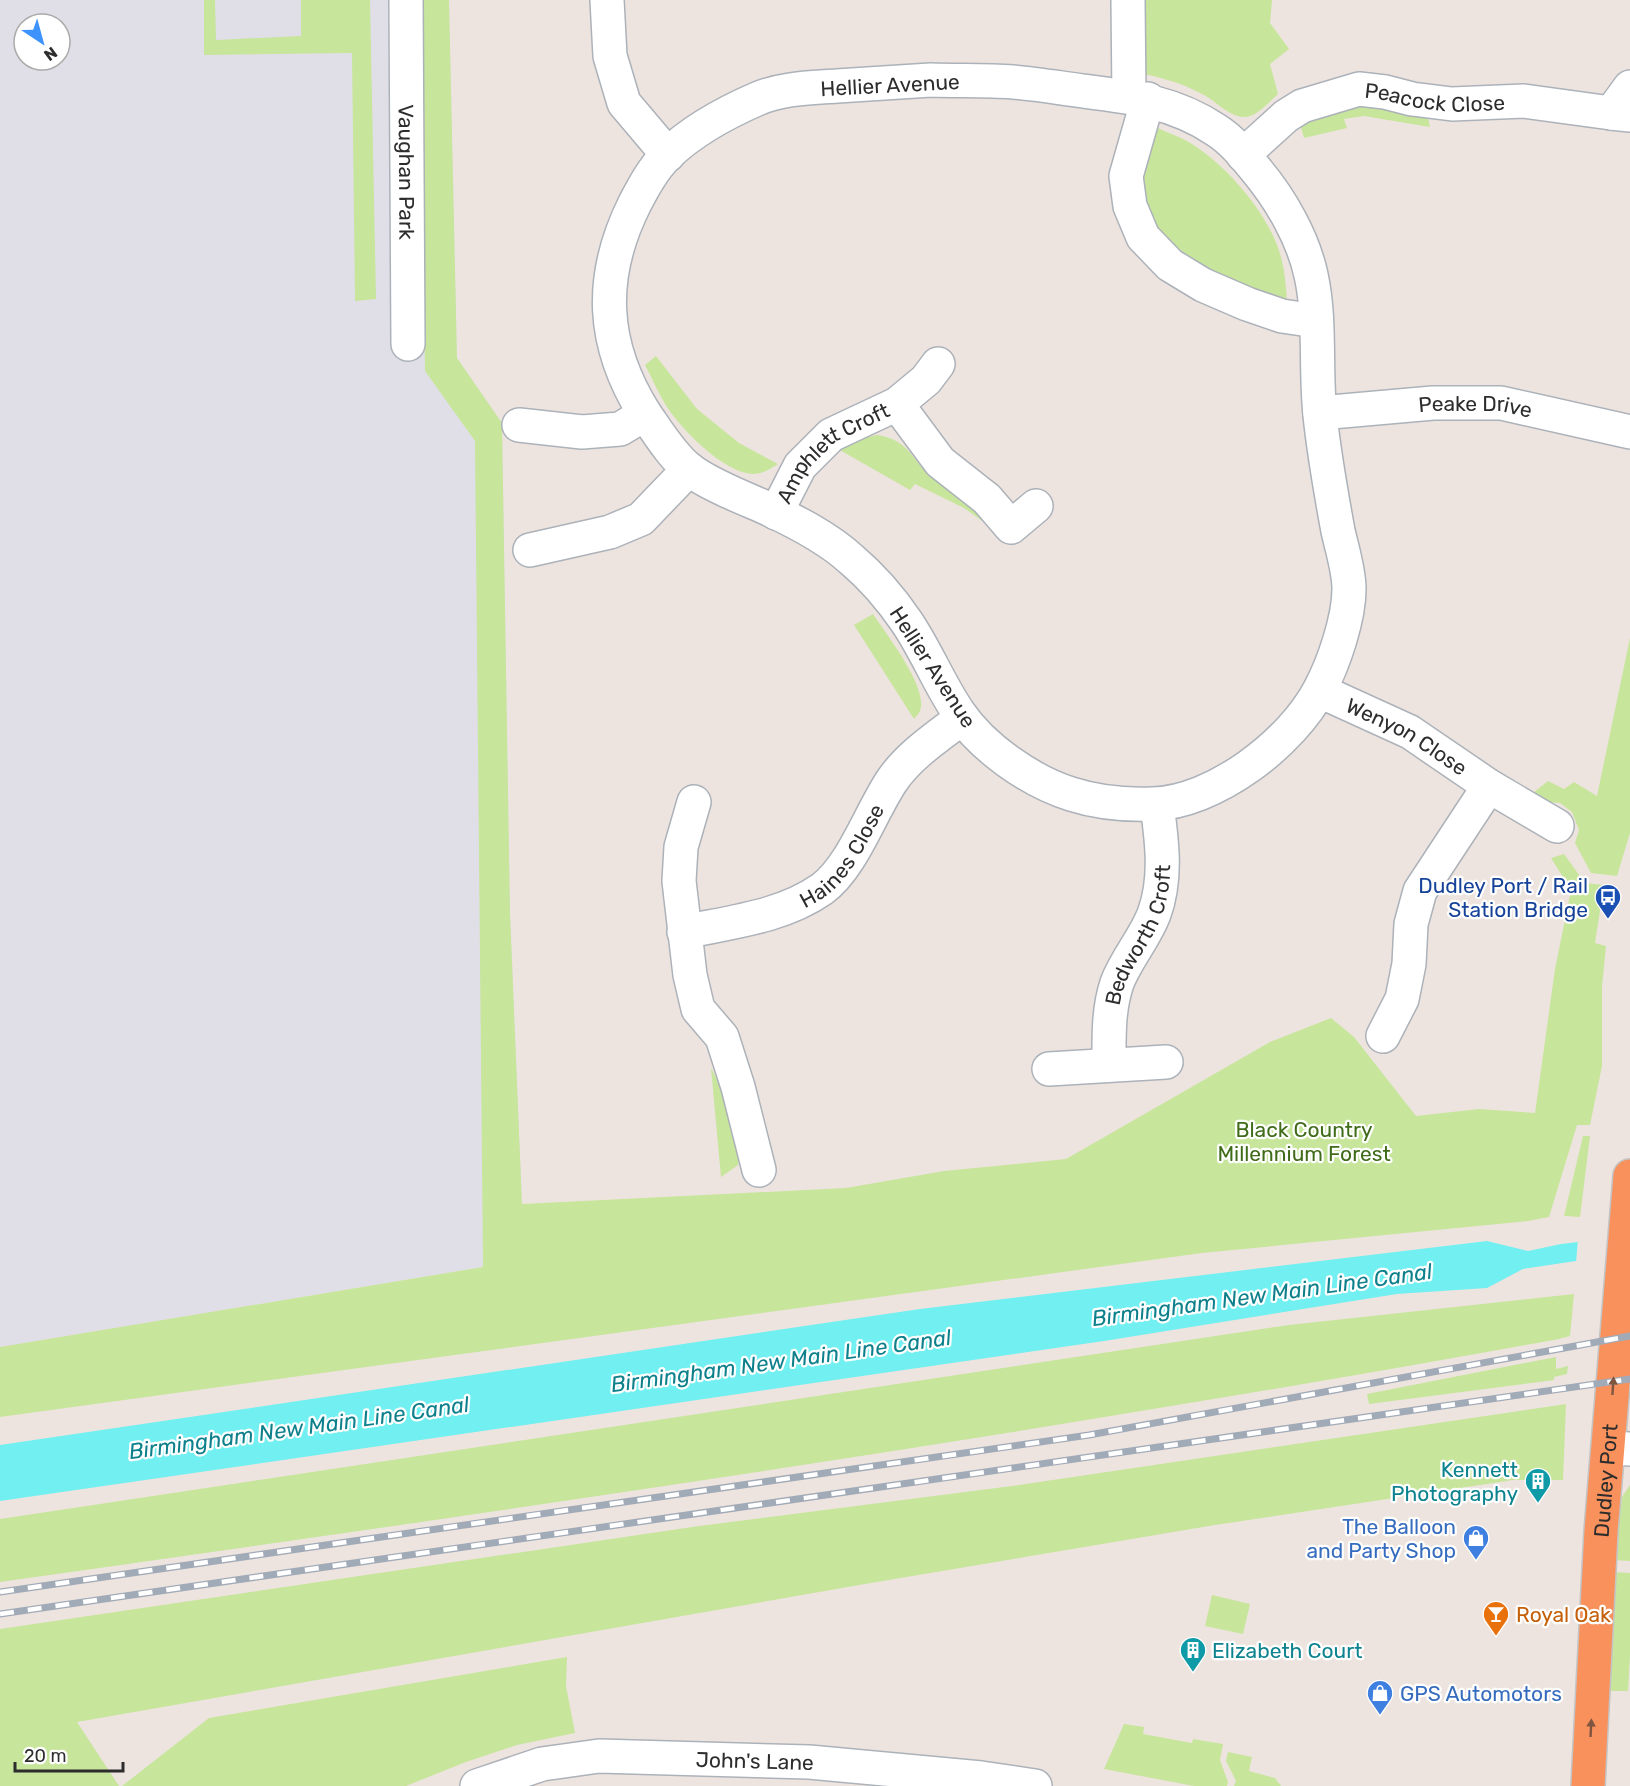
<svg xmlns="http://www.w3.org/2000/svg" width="1630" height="1786" font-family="Rubik,sans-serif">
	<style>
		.industrial { fill: #e0dfe7; fill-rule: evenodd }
		.green { fill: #c7e59b }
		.water { fill: #72eff1 }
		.pier { fill: #eee4df }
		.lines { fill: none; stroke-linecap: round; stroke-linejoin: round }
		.minor-casing { stroke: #acb2b9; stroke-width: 36 }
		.trunk-casing { stroke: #c4c4c4; stroke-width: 36 }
		.minor { stroke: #fff; stroke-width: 33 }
		.trunk { stroke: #f9915c; stroke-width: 33 }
		.rail-casing { stroke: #a1aab7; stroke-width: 7 }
		.rail { stroke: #fff; stroke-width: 4.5; stroke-dasharray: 14; stroke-linecap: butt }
		.oneway { fill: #7f5540 }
		.labels { text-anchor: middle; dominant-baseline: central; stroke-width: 4.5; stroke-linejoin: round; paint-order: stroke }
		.street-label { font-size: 21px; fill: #2d2d2d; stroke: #fff }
		.transit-label { font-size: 21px; fill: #164399; stroke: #fff; text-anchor: end }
		.park-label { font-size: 21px; fill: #406c1a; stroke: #fff }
		.culture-label { font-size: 21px; fill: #0d838f; stroke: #fff; text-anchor: end }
		.shop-label { font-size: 21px; fill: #366cbe; stroke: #fff; text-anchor: end }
		.food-label { font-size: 21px; fill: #c56008; stroke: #fff; text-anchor: start }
		.water-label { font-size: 22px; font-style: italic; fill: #0d808b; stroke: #fff }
	</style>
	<rect width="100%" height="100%" fill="#eee4df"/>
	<path class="industrial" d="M 0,0 L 449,0 L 457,358 L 502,423 L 510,913 L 522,1204 L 483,1267 L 0,1347 ZM 24,24 L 60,24 L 60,60 L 24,60 Z"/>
	<path class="green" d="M 204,0 L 215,0 L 216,40 L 301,36 L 301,0 L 370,0 L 376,299 L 355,301 L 352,53 L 204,55 Z
		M 419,0 L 449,0 L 457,358 L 502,423 L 510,913 L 522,1204 L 846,1188 L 944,1171 L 1066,1159 L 1270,1042 L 1331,1018 L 1354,1037 L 1416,1116 L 1479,1109 L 1535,1113 L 1555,969 L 1571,890 L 1551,858 L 1564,854 L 1585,883 L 1614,886 L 1612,899 L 1602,898 L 1595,943 L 1606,946 L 1602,987 L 1602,1066 L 1590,1125 L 1577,1125 L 1549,1217 L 1528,1221 L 1202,1253 L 0,1417 L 0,1347 L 483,1267 L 475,441 L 425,371 Z
		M 1139,0 L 1272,0 L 1270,23 L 1289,49 L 1270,64 L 1278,94 C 1269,102 1256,118 1243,117 C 1228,116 1215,100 1202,94 C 1182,83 1162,78 1140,73 Z
		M 1371,103 L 1427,114 L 1430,127 L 1364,116 L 1344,119 L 1347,128 L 1304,138 L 1300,124 L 1325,110 Z
		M 1158,128 C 1170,134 1184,138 1195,146 C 1230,169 1270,216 1281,257 C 1285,272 1286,287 1287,302 L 1211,273 L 1179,249 L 1152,222 L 1136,190 L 1144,158 Z
		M 656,356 L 697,409 L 739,443 L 778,464 C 770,469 763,474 753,474 C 725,473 685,433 669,410 C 660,397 653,380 645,365 Z
		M 877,435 C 902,439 908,450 923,469 L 936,471 L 975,504 L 988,525 L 964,508 L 915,484 L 910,490 L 838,449 L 856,440 Z
		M 873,614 C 886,634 929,688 920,711 C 919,714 916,716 914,719 L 854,625 Z
		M 1630,638 L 1630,833 L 1617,876 L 1591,873 L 1575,843 L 1579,830 L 1572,812 L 1560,803 L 1547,802 L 1533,793 L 1548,781 L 1564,789 L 1574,782 L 1597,796 Z
		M 711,1068 L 734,1112 L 743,1140 L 738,1165 L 721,1177 Z
		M 1583,1136 L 1590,1136 L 1580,1217 L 1564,1216 Z
		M 1574,1294 L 1570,1336 L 1559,1339 C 1041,1433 521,1509 0,1582 L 0,1519 L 1289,1325 Z
		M 1556,1357 L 1556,1369 L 1568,1366 L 1567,1374 L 1554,1377 L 1554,1380 L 1369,1404 L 1367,1394 Z
		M 1566,1404 L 1563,1480 L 1513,1480 L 1215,1525 L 865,1584 L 77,1722 L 119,1786 L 0,1786 L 0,1629 L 699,1526 L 1019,1485 Z
		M 1630,1485 L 1630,1561 L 1613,1560 L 1622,1497 Z
		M 1612,1572 L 1630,1573 L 1630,1655 L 1628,1691 L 1602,1691 Z
		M 1212,1595 L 1250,1604 L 1243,1634 L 1205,1626 Z
		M 567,1657 L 566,1686 L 575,1733 L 517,1745 L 466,1762 L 406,1786 L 122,1786 L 209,1718 Z
		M 1124,1724 L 1144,1727 L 1143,1734 L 1192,1743 L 1193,1739 L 1223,1744 L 1220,1760 L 1228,1782 L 1227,1786 L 1194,1786 L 1104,1769 Z
		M 1228,1752 L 1252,1757 L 1249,1771 L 1275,1778 L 1281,1786 L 1234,1786 L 1236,1781 L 1226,1761 Z"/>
	<path class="water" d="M 1630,1236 L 1630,1253 L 1523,1269 L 1487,1288 L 1397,1294 L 1104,1341 L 0,1501 L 0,1445 L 920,1309 L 1487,1241 L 1528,1251 L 1561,1244 Z"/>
	<path class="pier" d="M 1630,1233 L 1630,1256 L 1576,1263 L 1578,1239 Z"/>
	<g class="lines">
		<g class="minor-casing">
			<g id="minor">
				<path id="s1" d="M 406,0 L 408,344"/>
				<path d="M 607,0 L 610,56 L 624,103 L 668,155"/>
				<path d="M 1128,0 L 1129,97"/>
				<path d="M 931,80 C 958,81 986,80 1013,82 C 1036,84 1060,88 1083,91 C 1132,97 1174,102 1216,130 C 1232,140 1245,156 1257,171 C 1281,200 1303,238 1311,275 C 1321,320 1315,369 1320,415 C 1324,454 1331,493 1338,531 C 1342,549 1349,570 1349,589 C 1349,618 1334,663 1320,689 C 1292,743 1214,803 1152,804 C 1126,805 1096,802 1071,794 C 1030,781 983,748 959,713 C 939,684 926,650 906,621 C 891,599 872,577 852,560 C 827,537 793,520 762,506 C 741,497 706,483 689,469 C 672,456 657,431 645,414 C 601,344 598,277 635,203 C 644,186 653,169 667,155 C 691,132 727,112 757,99 C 782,88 810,88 837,86 C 868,84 900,82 931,80 Z"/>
				<path d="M 1630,87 L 1611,113 L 1630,115"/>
				<path d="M 1148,99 L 1126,176 L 1130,206 L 1143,237 L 1170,265 L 1203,285 L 1247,304 L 1282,316 L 1316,321"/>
				<path id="s2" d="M 1243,155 L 1286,116 L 1302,106 L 1359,89 L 1385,92 L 1412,99 L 1452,104 L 1524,101 L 1611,113"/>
				<path d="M 897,404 L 940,462 L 987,499 L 1011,527 L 1036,506"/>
				<path id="s3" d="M 1320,413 L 1433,403 L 1501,403 L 1630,432"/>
				<path d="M 519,425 L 582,432 L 620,429 L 645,414"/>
				<path id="s4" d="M 776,513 L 800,466 L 831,435 L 897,404 L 926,380 L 938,364"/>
				<path d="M 530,550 L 610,532 L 641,519 L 689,469"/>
				<path id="s5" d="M 1320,691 L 1410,732 L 1489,786 L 1557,826"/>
				<path d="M 694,802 L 681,847 L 679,881 L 690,975 L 698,1009 L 722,1037 L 738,1087 L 759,1170"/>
				<path id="s6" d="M 684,932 C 731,922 782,917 822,889 C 852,867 870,814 891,782 C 908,756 937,737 962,718"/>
				<path d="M 1383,1036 L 1402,999 L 1409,964 L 1411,924 L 1420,891 L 1489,786"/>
				<path id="s7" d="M 1109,1065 C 1109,1037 1108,1010 1117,983 C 1126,959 1145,938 1154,914 C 1167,879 1162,841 1157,805"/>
				<path d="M 1049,1069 L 1166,1062"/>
				<path d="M 1609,1448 L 1630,1449"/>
				<path id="s8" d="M 477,1786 L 542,1764 L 599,1756 L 809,1762 L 981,1778 L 1035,1786"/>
			</g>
		</g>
		<g class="trunk-casing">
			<g id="trunk">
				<path id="s9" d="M 1588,1786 L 1601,1531 L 1630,1176"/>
			</g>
		</g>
		<use href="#minor" class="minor"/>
		<use href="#trunk" class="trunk"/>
		<g class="rail-casing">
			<path id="rail" d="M 0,1592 L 1089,1435 L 1630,1336
				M 0,1614 L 1630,1379"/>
		</g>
		<use href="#rail" class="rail"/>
	</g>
	<defs><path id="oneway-solid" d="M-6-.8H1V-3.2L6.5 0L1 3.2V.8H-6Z" transform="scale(1.5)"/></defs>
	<g class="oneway">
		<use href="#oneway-solid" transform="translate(1613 1386) rotate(-86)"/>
		<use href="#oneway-solid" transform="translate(1591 1728) rotate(-87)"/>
	</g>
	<defs>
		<g id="bus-pin" transform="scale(1.35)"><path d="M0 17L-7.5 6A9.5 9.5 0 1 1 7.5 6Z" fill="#1a4fb4" stroke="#fff"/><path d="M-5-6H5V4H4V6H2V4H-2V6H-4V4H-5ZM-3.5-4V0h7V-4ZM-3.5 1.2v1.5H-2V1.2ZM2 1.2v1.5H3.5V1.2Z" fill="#fff"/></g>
		<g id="building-pin" transform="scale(1.35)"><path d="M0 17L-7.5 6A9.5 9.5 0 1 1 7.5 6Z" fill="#0f9aa8" stroke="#fff"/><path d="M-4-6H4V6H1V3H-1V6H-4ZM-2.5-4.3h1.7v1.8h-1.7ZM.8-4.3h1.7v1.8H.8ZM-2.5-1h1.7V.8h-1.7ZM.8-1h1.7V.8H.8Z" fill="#fff"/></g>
		<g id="shop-pin" transform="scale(1.35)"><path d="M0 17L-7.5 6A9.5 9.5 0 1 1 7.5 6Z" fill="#3f7fe0" stroke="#fff"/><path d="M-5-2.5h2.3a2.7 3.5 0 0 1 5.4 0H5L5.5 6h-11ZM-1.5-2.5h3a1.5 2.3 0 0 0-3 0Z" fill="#fff"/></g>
		<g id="bar-pin" transform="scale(1.35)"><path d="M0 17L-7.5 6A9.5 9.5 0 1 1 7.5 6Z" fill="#e8710a" stroke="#fff"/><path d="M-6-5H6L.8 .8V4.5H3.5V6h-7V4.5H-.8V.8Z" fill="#fff"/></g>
	</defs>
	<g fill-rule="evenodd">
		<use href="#bus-pin" x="1608" y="897"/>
		<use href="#building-pin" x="1538" y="1481"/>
		<use href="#shop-pin" x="1476" y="1538"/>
		<use href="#bar-pin" x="1496" y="1614"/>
		<use href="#building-pin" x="1193" y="1650"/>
		<use href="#shop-pin" x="1380" y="1693"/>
	</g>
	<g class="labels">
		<g class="street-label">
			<text transform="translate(890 85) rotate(-3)">Hellier Avenue</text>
			<text stroke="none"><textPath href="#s2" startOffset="213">Peacock Close</textPath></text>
			<text stroke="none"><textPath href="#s1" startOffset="172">Vaughan Park</textPath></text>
			<text stroke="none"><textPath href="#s3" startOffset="156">Peake Drive</textPath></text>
			<text stroke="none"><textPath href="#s4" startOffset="86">Amphlett Croft</textPath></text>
			<text transform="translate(933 667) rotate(57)">Hellier Avenue</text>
			<text stroke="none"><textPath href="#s5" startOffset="98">Wenyon Close</textPath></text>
			<text stroke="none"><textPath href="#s6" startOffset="184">Haines Close</textPath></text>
			<text stroke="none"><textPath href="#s7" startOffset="136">Bedworth Croft</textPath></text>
			<text stroke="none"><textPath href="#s9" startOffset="306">Dudley Port</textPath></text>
			<text stroke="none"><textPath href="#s8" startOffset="282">John's Lane</textPath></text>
		</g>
		<g class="transit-label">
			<text x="1588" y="885">Dudley Port / Rail<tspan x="1588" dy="24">Station Bridge</tspan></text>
		</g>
		<g class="park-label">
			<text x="1304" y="1129">Black Country<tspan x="1304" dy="24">Millennium Forest</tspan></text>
		</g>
		<g class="culture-label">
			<text x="1518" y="1469">Kennett<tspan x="1518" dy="24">Photography</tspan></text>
			<text x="1212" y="1650" text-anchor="start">Elizabeth Court</text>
		</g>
		<g class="shop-label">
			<text x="1456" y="1526">The Balloon<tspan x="1456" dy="24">and Party Shop</tspan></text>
			<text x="1400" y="1693" text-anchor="start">GPS Automotors</text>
		</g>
		<g class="food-label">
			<text x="1516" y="1614">Royal Oak</text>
		</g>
		<g class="water-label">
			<text transform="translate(1262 1295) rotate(-8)">Birmingham New Main Line Canal</text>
			<text transform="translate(781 1361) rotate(-8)">Birmingham New Main Line Canal</text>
			<text transform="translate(299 1428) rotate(-8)">Birmingham New Main Line Canal</text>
		</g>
	</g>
	<g transform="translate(42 42) rotate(144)"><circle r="28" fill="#ffffff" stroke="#ababab" stroke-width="1.5"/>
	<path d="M0-4.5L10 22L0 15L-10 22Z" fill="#3e92fc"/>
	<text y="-9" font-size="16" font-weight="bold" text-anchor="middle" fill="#2d2d2d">N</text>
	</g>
	<path d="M15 1762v9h108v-9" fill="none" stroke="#2d2d2d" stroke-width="3"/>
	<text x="24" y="1762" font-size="18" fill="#2d2d2d" stroke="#ffffff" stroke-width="4.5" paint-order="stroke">20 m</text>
</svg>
